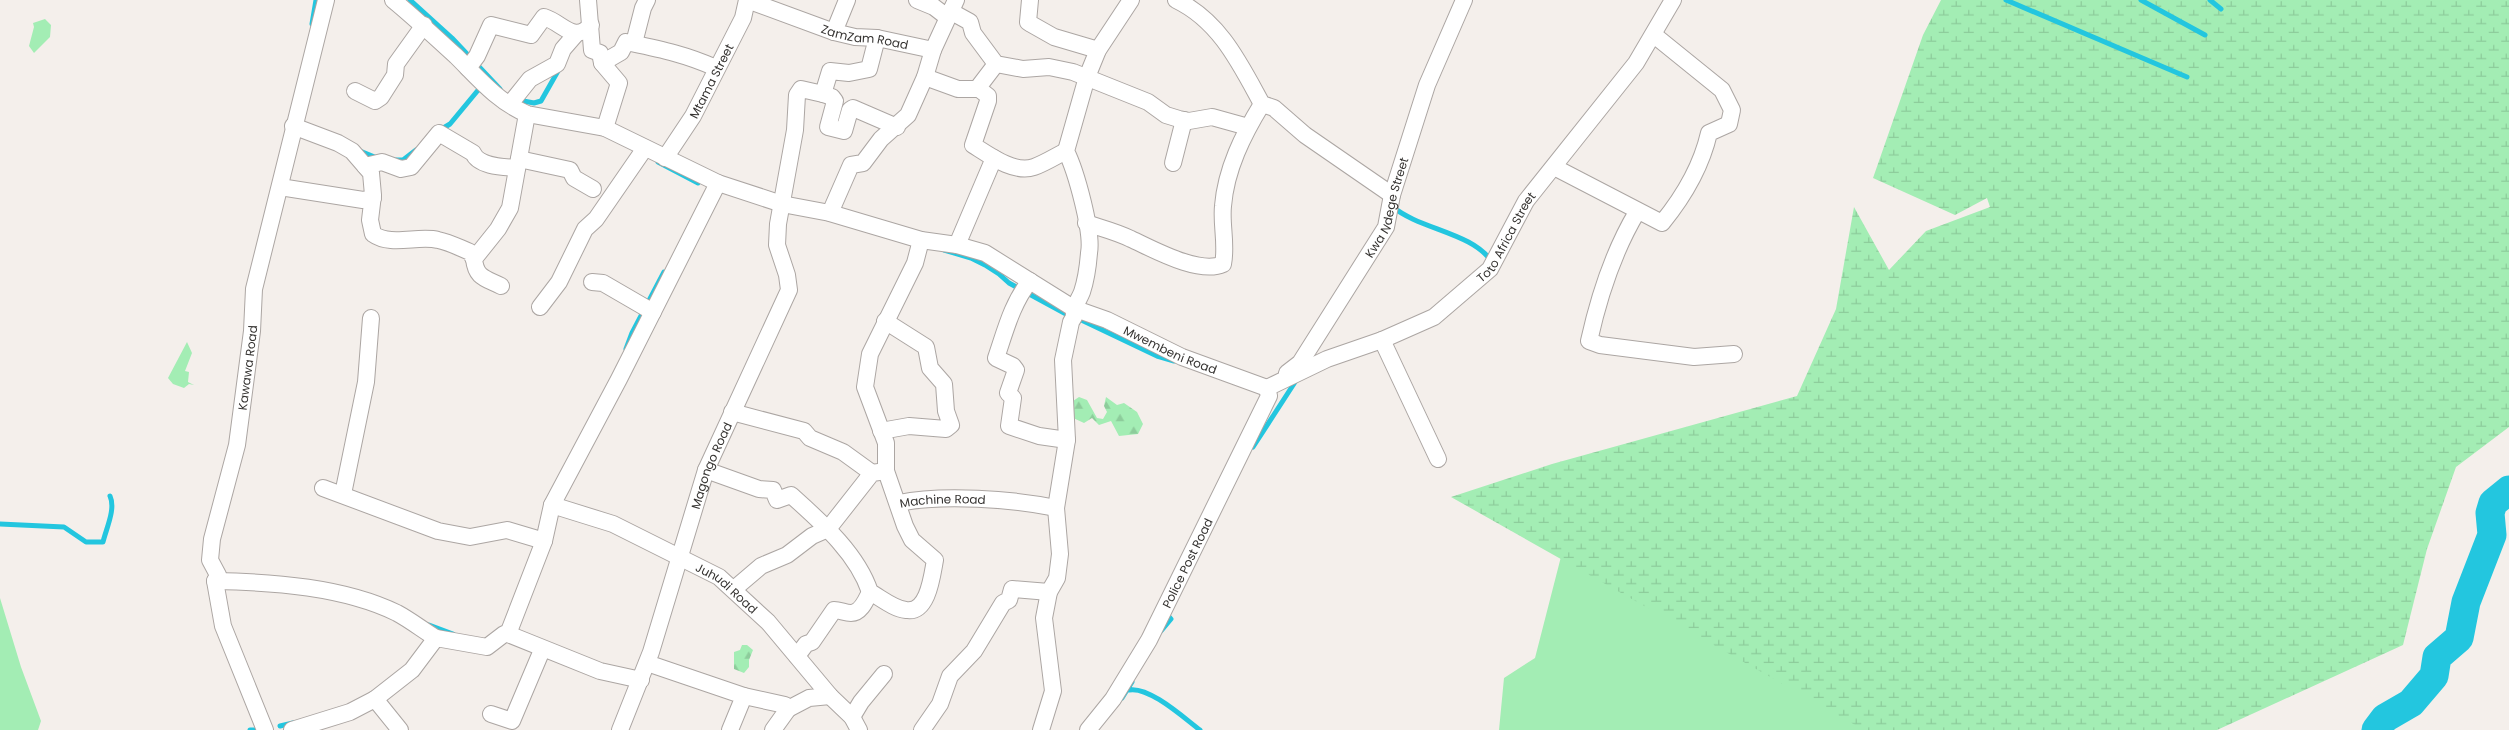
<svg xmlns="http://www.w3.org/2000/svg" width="2509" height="730" font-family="Poppins,sans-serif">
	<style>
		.grass { fill: #a3edb4 }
		.forest { fill: url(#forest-firs) }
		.wetland { fill: url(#wetland-marsh) }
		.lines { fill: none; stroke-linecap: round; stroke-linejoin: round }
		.stream { stroke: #23c6df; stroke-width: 5 }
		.river { stroke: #23c6df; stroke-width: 29 }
		.street-casing { stroke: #aca6a3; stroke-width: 18 }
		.street { stroke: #fff; stroke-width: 16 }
		.labels { text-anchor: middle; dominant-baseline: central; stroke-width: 4; stroke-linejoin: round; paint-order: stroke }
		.street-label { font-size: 12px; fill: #353331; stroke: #fff }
	</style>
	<defs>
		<pattern id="forest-firs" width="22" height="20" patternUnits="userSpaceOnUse" patternTransform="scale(1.25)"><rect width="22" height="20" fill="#a3edb4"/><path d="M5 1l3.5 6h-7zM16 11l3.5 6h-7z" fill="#8dcc9b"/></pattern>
		<pattern id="wetland-marsh" width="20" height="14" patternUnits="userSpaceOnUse" patternTransform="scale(1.25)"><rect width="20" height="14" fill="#a3edb4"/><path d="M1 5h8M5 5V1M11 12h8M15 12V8" fill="none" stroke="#8dcc9b"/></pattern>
	</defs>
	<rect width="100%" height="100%" fill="#f4efeb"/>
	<path class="grass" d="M 45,19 L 51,25 L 50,37 L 34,53 L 29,46 L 34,27 L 33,23 Z
		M 187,342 L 192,353 L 185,371 L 189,372 L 188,382 L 194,385 L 189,384 L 184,388 L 173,384 L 168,378 Z
		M 1564,545 L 2028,730 L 1499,730 L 1504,678 L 1535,658 Z
		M 0,598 L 21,667 L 41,721 L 38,730 L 0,730 Z"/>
	<path class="forest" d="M 1079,397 L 1087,400 L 1097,418 L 1103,419 L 1107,412 L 1104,406 L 1106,397 L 1117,405 L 1124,403 L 1137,412 L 1143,424 L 1138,434 L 1119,436 L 1111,421 L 1099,425 L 1092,418 L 1084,423 L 1071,417 L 1068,410 L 1073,401 Z
		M 742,645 L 747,645 L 753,650 L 749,660 L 749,667 L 744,673 L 734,669 L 734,652 L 740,650 Z"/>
	<path class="wetland" d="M 1941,0 L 2509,0 L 2509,427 L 2456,467 L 2427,549 L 2403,645 L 2217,730 L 1864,730 L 1451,497 L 1552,464 L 1797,396 L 1836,309 L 1854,207 L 1889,270 L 1926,231 L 1990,207 L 1987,198 L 1955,215 L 1873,178 L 1923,35 Z"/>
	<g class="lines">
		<path class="stream" d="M 410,0 L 452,38 L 500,89
			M 2006,0 L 2187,77
			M 2141,0 L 2205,35
			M 2210,0 L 2221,9
			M 312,24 L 316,0
			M 518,100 L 534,103 L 541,101 L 558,71
			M 440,130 L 450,124 L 479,89 L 482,91
			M 360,151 L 377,158
			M 396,160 L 403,160 L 416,150
			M 658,162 L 698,183
			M 1393,207 C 1419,229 1473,233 1491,261
			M 944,250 L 971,258 L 985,265 L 999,274 L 1009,283 L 1066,314
			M 1075,317 L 1157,356 L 1174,361
			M 626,349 L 632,333 L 664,272
			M 1253,447 L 1297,379
			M 0,524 L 64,527 L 86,542 L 103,542 C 106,529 116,509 110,496
			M 429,625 L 453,634
			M 1161,631 L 1171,619 L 1166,613
			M 1129,690 C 1149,686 1184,718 1200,730
			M 1122,698 L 1132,682
			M 280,726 L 293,723
			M 250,730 L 254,730"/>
		<path class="river" d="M 2376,730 L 2385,718 L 2411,703 L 2434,676 L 2437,657 L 2459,638 L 2466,602 L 2492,535 L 2490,513 L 2493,503 L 2509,490"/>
		<g class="street-casing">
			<g id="street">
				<path id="s1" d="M 393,0 C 415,18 435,37 456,56 C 478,78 498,102 527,114 L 605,128 L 718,183 L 782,204 L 830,213 L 921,240 L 957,245 L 985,253 L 1073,308 L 1107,320 L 1182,357 L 1267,388"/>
				<path d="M 588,0 L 592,50 L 600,53 L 602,63 L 619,83 L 605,128"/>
				<path id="s2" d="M 747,0 L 834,32 L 855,37 L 877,38 L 933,50 L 956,0"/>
				<path d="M 917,0 L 934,7 L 947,17"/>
				<path d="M 1030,0 L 1028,22 L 1031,24 L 1054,37 L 1098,50"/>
				<path d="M 1176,0 C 1220,21 1240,64 1262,104 L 1274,108 L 1305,135 L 1392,195"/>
				<path d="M 950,11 L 970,22 L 973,33 L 996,64 L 1023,69 L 1049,67 L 1073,72 L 1148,102 L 1166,115 L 1179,119 L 1189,121 L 1212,117 L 1248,127"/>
				<path d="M 834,32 L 847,0"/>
				<path d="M 877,38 L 869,69 L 849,73 L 830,71 L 823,94 L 832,97 L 835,101 L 828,127 L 844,131 L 850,110 L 853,108 L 897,127"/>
				<path d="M 634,43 L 643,8 L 647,0"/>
				<path d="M 602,63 L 621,52 L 626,42 C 659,49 685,54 716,68"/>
				<path d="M 996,64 L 980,85 L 979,89 L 988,96 L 988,101 L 973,145 C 989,155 1014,174 1034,167 C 1045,163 1056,156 1066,151"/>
				<path d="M 468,68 L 477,56 L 491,25 L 531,35 L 544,17 C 563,23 574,44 591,25"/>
				<path d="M 925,77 L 958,89 L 979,89"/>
				<path d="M 355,91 L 375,101 L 381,97 L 395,75 L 396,64 L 424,25"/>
				<path d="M 510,104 L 530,79 L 557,64 L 563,49 L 576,34"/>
				<path d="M 293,126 L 338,143 L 352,151 L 371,173 L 373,195 L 370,220 L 373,234 C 391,247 418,235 438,240 C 449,242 460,248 470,252 L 474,259"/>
				<path id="s3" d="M 665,158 L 693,116 L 743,18 L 747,0"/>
				<path d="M 519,159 L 570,170 L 574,178 L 593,189"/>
				<path d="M 1173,163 L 1184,120"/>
				<path d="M 365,166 L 382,162 L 401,169 L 411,167 L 439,133 L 473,153 C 479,167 504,167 517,168"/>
				<path d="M 1554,167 L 1662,223 C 1684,196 1701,168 1709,133 L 1729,124 L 1732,110 L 1722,90 L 1654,35"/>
				<path d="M 280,187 L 363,200 L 373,198"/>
				<path d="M 1637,212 C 1613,252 1599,296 1589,341 L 1600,345 L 1694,357 L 1734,354"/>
				<path d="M 830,213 L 851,165 L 863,163 L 881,139 L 908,115 L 925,77 L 933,50"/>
				<path d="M 1086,223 C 1101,228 1117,232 1131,239 C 1153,249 1199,275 1223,264 C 1227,245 1221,225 1223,206 C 1226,169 1243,135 1262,104"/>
				<path d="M 957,245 L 994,158"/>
				<path d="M 1030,281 C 1012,303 1005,332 996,358 L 1013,366 L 1016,370 L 1008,393 L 1013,398 L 1009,426 L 1039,436 L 1067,440"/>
				<path d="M 592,282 L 603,283 L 653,312"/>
				<path d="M 501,286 C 485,278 476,278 474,259 L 498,229 L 510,208 L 527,114"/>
				<path d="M 540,307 L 559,282 L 585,229 L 596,219 L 645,148"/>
				<path d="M 1382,340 L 1438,459"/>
				<path id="s4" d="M 1287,373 L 1300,363 L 1386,227 L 1392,195 L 1427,85 L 1464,0"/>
				<path id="s5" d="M 1267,388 L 1327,359 L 1382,340 L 1434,317 L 1490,269 L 1526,201 L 1636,63 L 1673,0"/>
				<path d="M 732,412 L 804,431 L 810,438 L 843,452 L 872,473"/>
				<path d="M 881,431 L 909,426 L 946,429 L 951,425 L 946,411 L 944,384 L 930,368 L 926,347 L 885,321"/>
				<path d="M 706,470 L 759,489 L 773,490 L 777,500 L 791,495 C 821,522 857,553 870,592 C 881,598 894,609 906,610 C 928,614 932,576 935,560 L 912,540 L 905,526 L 886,471 L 886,443 L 865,387 L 870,354 L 915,263 L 921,240"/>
				<path d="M 323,488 L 438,531 L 470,537 L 507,530 L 544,541"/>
				<path d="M 343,494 L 366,382 L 371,318"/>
				<path id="s6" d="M 899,503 C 942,494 1013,499 1056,508"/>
				<path id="s7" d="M 552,505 L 613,524 L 719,577 L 768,622 L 830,696 L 852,717 L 859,730"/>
				<path d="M 215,581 C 273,582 344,587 397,613 C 410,620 423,630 436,638"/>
				<path d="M 734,589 L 761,566 L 787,555 L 812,536 L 828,529 L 872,473 L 886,471"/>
				<path d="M 508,634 L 544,541 L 552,505 L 619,379 L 718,183"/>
				<path d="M 797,656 L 806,644 L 812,642 L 834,610 C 840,610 845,613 851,613 C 861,613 866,600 870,592"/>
				<path d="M 647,663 L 744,696 L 730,730"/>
				<path d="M 744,696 L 785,705 L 788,709 L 809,698 L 830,696"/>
				<path d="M 375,699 L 400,730"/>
				<path d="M 491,714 L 512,721 L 542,650"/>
				<path d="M 852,717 L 861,702 L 884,674"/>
				<path id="s8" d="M 265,730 L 223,626 L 215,581 L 218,575 L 210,560 L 212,539 L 237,445 L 252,331 L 254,289 L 326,0"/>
				<path d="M 292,730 L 350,712 L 375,699 L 412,670 L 436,638 L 487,647 L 504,634 L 508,634 L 600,671 L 641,680"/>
				<path id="s9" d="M 620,730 L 651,652 L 706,470 L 789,290 L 787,275 L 777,245 L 778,224 L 795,130 L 797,95 L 801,89 L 823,94"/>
				<path d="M 773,730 L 788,709"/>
				<path d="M 922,730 L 940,704 L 950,676 L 974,651 L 1003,603 L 1009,600 L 1012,589 L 1049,592"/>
				<path d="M 1041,730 L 1053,691 L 1044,618 L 1049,592 L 1057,578 L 1060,554 L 1056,508 L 1067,440 L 1063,360 L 1071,322 L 1074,317 C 1073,306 1078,302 1082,292 C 1086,280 1088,266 1089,253 C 1093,232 1076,171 1066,151 L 1087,77 L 1098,50 L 1131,0"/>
				<path id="s10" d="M 1088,730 L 1113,699 L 1149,640 L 1269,396 L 1267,388"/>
			</g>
		</g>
		<use href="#street" class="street"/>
	</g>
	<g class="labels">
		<g class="street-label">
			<text stroke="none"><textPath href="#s2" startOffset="124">ZamZam Road</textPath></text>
			<text stroke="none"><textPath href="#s3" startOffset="90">Mtama Street</textPath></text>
			<text stroke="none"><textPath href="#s4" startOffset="196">Kwa Ndege Street</textPath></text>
			<text stroke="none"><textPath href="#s5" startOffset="291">Toto Africa Street</textPath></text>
			<text stroke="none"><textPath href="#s1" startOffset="868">Mwembeni Road</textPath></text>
			<text stroke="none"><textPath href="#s8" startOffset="378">Kawawa Road</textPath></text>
			<text stroke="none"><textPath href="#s9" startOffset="280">Magongo Road</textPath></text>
			<text stroke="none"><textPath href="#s6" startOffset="44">Machine Road</textPath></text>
			<text stroke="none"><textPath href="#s10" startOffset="195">Police Post Road</textPath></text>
			<text stroke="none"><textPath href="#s7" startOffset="195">Juhudi Road</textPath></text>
		</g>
	</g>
</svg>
